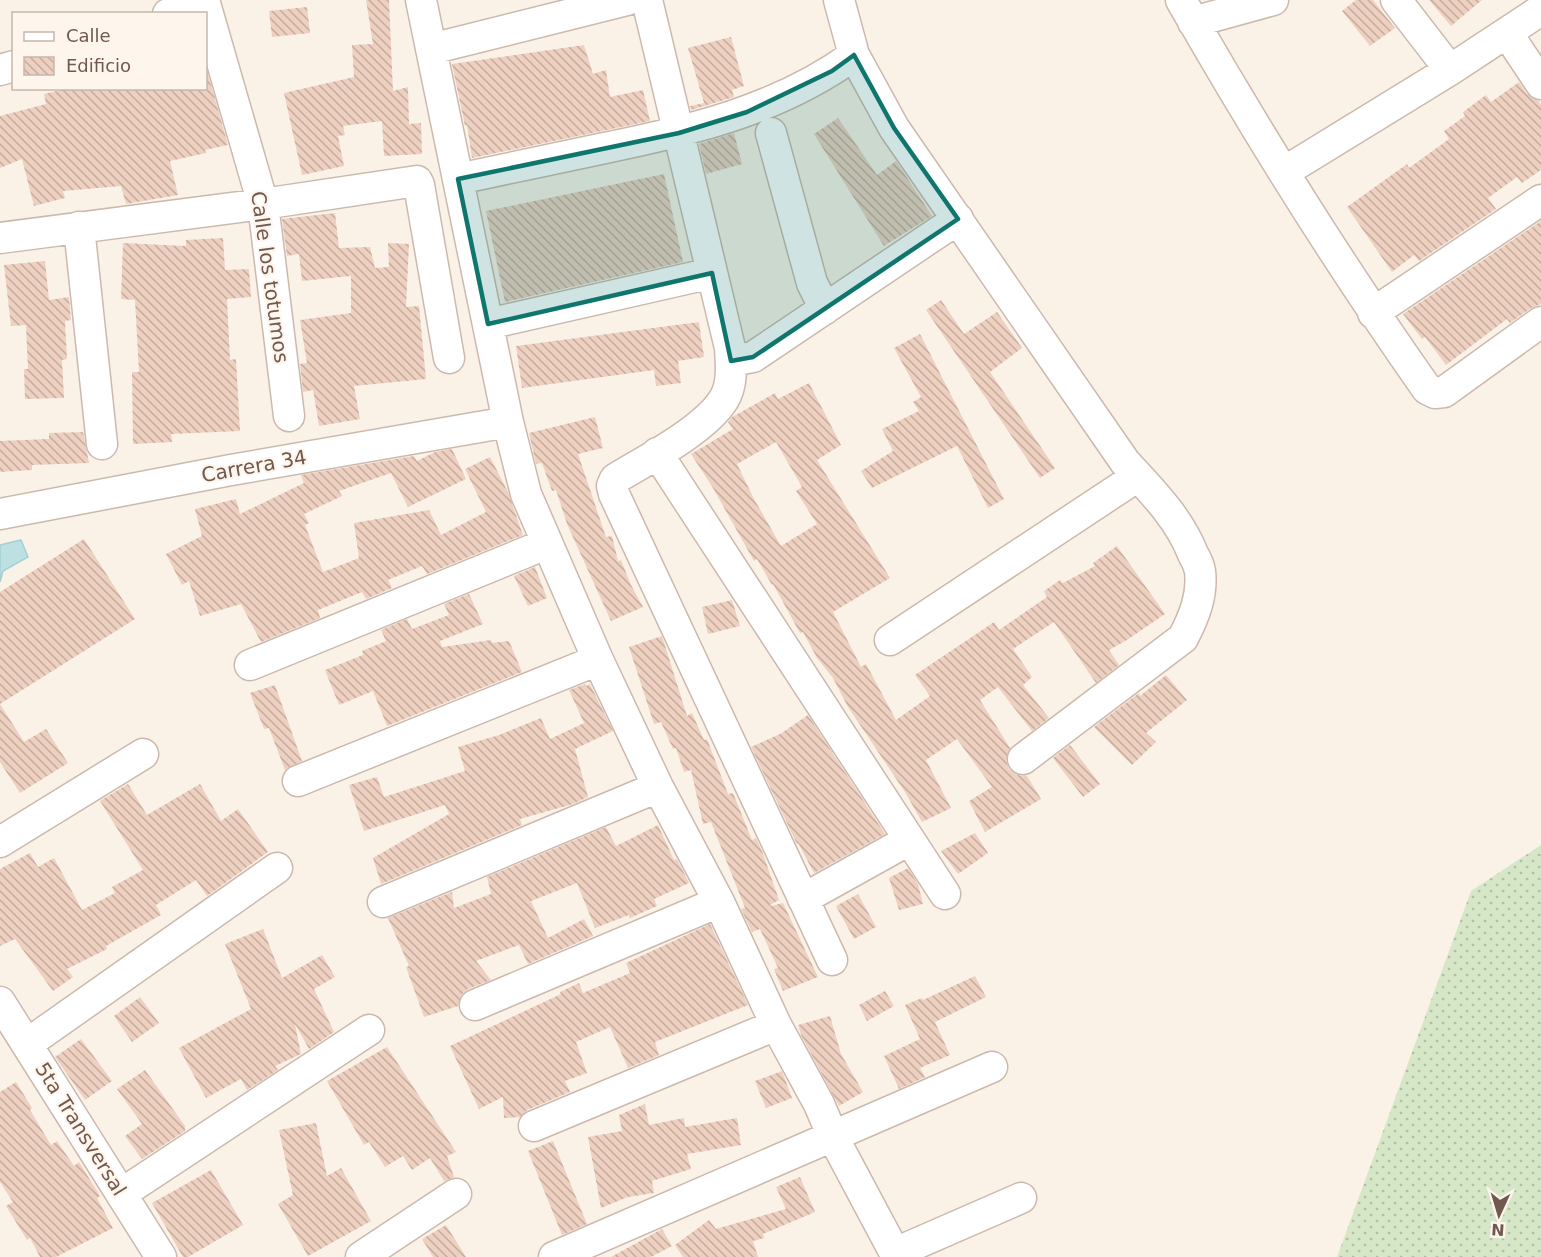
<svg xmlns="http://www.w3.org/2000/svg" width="1541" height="1257" font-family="'DejaVu Sans',sans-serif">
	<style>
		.grass { fill: url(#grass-dots) }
		.water { fill: #bde0e3; stroke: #a4cfd4; stroke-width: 1.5 }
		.building { fill: url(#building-back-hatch); fill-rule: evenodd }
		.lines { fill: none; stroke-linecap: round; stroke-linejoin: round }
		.minor-casing { stroke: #ccb9ae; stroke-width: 33 }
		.minor { stroke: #fff; stroke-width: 30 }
		.marked { fill: #0f766e; fill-opacity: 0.2; stroke: #0f766e; stroke-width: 4.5; stroke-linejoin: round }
		.labels { text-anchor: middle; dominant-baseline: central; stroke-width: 4.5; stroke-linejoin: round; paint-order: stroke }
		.street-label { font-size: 20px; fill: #72584e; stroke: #fef6ed }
	</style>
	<defs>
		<pattern id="grass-dots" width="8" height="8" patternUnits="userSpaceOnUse" patternTransform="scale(1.5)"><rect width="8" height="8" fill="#d6e7c7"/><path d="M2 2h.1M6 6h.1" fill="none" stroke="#b2bea4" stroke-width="1.8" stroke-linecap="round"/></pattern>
		<pattern id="building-back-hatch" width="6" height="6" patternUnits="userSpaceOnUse" patternTransform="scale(1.5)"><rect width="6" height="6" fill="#eed0c1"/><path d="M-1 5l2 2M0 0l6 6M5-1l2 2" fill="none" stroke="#c5ac9f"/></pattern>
	</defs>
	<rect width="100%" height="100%" fill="#fbf2e7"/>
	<path class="grass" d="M 1541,845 L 1541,1257 L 1337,1257 L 1471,891 Z"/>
	<path class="water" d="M 21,540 L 28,557 L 3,571 L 0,582 L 0,545 Z"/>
	<path class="building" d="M 366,0 L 389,0 L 393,91 L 408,87 L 409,124 L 421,123 L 422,154 L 384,156 L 382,121 L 343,126 L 345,135 L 338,136 L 344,166 L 302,175 L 284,93 L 354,77 L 352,45 L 373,44 Z
		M 1356,0 L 1373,0 L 1395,28 L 1370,46 L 1342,11 Z
		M 1429,0 L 1482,0 L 1451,26 Z
		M 307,7 L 310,33 L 272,37 L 269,11 Z
		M 731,37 L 744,86 L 732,90 L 734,97 L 691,110 L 690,106 L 704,103 L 688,48 Z
		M 584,45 L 593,74 L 606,70 L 610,97 L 643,90 L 650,121 L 472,158 L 467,125 L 465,126 L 452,64 Z
		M 206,67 L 228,145 L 205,150 L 206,153 L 170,161 L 178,195 L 126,204 L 121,186 L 63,191 L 65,198 L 34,206 L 22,159 L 0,168 L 0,116 L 46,104 L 44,94 L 69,88 L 206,88 Z
		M 1519,82 L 1527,94 L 1538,100 L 1541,105 L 1541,170 L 1522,183 L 1517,177 L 1488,198 L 1496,209 L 1419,261 L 1414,255 L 1392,272 L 1347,207 L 1407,164 L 1409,168 L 1449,139 L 1444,131 L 1465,116 L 1463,112 L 1486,95 L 1491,102 Z
		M 838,118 L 877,175 L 896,161 L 932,216 L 884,246 L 814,134 Z
		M 734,133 L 742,164 L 706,174 L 699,144 Z
		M 664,174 L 683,262 L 505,302 L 486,211 Z
		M 335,213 L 339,248 L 370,247 L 375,268 L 389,267 L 388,243 L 409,244 L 406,307 L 419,306 L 426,379 L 354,386 L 360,419 L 319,426 L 313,390 L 303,392 L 300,364 L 307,363 L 300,320 L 351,313 L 351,276 L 302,281 L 299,254 L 287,256 L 282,219 Z
		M 1541,221 L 1541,304 L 1531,308 L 1510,323 L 1507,319 L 1446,365 L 1425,337 L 1422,339 L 1403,314 Z
		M 223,238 L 225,270 L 249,269 L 251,297 L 227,299 L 230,360 L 236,359 L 240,431 L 171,434 L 172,442 L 133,444 L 132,372 L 139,372 L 135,300 L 121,299 L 123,243 L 186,246 L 186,240 Z
		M 45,261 L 49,300 L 69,297 L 71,320 L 65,321 L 67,359 L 62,360 L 64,398 L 25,399 L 24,369 L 28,369 L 26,325 L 11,326 L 4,265 Z
		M 941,300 L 964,334 L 997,312 L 1022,348 L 990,372 L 1055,468 L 1040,478 L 926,310 Z
		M 699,322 L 704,357 L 678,361 L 681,383 L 656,386 L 654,370 L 522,388 L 516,346 Z
		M 920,334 L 1004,499 L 988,508 L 957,446 L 872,488 L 861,471 L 893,451 L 882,429 L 919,411 L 913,402 L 921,397 L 894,348 Z
		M 809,383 L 841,445 L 817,460 L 890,578 L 833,612 L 861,667 L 866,664 L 896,720 L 930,696 L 915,675 L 994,622 L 999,630 L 1047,597 L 1044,591 L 1060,580 L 1063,583 L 1095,566 L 1093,563 L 1117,546 L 1165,614 L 1127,640 L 1109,650 L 1119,665 L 1096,683 L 1054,622 L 1013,649 L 1032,677 L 1023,685 L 1049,718 L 1032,731 L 998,687 L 980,700 L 1010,748 L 1006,761 L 1009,769 L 1017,775 L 1027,776 L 1041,799 L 985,832 L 969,801 L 992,787 L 957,739 L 926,760 L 951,808 L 922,822 L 905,792 L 848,707 L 833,678 L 817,658 L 803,632 L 800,633 L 773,584 L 772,585 L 757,559 L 754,561 L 713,488 L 691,454 L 733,429 L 728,422 L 732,417 L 775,393 L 778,399 ZM 776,442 L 802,487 L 796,491 L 817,524 L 781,546 L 754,499 L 737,464 Z
		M 595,417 L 603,448 L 578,454 L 606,537 L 612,536 L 618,561 L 621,560 L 631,585 L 643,607 L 611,621 L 567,524 L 556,490 L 552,491 L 542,463 L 536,464 L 529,433 Z
		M 83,432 L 89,463 L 32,465 L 32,470 L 0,472 L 0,441 L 49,439 L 49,433 Z
		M 452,449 L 466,479 L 408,507 L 391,473 L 339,491 L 342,496 L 304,514 L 309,523 L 305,525 L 323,572 L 359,558 L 354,523 L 429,510 L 441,535 L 486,512 L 465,469 L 490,457 L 508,492 L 523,535 L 427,574 L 422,566 L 388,580 L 392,588 L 366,599 L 362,592 L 318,610 L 320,618 L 261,642 L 241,604 L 200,616 L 189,581 L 182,585 L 166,554 L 202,536 L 195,509 L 236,499 L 240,514 L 304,483 L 301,475 L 414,456 L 417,461 L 435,452 Z
		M 84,539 L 135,619 L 0,704 L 24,742 L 46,729 L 68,763 L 20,793 L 0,762 L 0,592 Z
		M 535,567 L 547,598 L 528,606 L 514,576 Z
		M 469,594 L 483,624 L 440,641 L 442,647 L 491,640 L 492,643 L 509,641 L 522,672 L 387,726 L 373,691 L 339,705 L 325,670 L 363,655 L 362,651 L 386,641 L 381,630 L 407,619 L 412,629 L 449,615 L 444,604 Z
		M 732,600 L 740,626 L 708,634 L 702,607 Z
		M 662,636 L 687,716 L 692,713 L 704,740 L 707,739 L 728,794 L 733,793 L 752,840 L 756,838 L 762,851 L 779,900 L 770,905 L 771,906 L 783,903 L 818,977 L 783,991 L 774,969 L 778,968 L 760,929 L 752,932 L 741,909 L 745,908 L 711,822 L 703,824 L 691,770 L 684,772 L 676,748 L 673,749 L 661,722 L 654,724 L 629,647 Z
		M 1166,675 L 1187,700 L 1146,733 L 1156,742 L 1132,765 L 1094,727 L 1139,693 L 1140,696 Z
		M 585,684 L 586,686 L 590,684 L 613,731 L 575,749 L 588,797 L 573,804 L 520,819 L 522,825 L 381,884 L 373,858 L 449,814 L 445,805 L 364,831 L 349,785 L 377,777 L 384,797 L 465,771 L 458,747 L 499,735 L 541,718 L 550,739 L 584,723 L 569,690 Z
		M 275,685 L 302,761 L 285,770 L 269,728 L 264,729 L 250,693 Z
		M 808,715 L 885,834 L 814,873 L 798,843 L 797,844 L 751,747 L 780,734 Z
		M 1070,745 L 1100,784 L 1083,797 L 1053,758 Z
		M 128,784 L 147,815 L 200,784 L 221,821 L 238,809 L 268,852 L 207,896 L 196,880 L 156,905 L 161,915 L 106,946 L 107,949 L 67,969 L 73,977 L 53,991 L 15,939 L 0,946 L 0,869 L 30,853 L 38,867 L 54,858 L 82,910 L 115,893 L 112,887 L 143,870 L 100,801 Z
		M 658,825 L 674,860 L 677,859 L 689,883 L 654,899 L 657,906 L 630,918 L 629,915 L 595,928 L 577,883 L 531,901 L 548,938 L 584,919 L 593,936 L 528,964 L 519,945 L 476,961 L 491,980 L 468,989 L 462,994 L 458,1006 L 424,1017 L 406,967 L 409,966 L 388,918 L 452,892 L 454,908 L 491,894 L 487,877 L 606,827 L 616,846 Z
		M 975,833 L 988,853 L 958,874 L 941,851 Z
		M 908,868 L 918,884 L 923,904 L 899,910 L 889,878 Z
		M 858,894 L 876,927 L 854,939 L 836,906 Z
		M 710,924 L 748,1005 L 655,1042 L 659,1055 L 628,1068 L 610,1027 L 576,1042 L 587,1073 L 565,1081 L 570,1092 L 527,1110 L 520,1117 L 504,1118 L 503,1097 L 479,1109 L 450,1046 L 561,994 L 560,992 L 579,983 L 583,993 L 630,973 L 626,963 Z
		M 263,929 L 282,978 L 322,955 L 335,977 L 314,989 L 334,1032 L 309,1049 L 295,1024 L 301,1054 L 275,1066 L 278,1070 L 247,1090 L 241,1079 L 206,1098 L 179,1048 L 251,1009 L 225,944 Z
		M 975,976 L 986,997 L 935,1022 L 950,1055 L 920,1068 L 925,1077 L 899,1089 L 884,1056 L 920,1039 L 905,1005 L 922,998 L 923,1000 Z
		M 885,991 L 894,1006 L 867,1021 L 859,1005 Z
		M 140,997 L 159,1023 L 132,1042 L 114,1016 Z
		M 830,1016 L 841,1054 L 863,1092 L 839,1106 L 801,1035 L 798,1025 Z
		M 81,1039 L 112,1081 L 85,1100 L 55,1057 Z
		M 387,1047 L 456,1152 L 447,1156 L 454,1177 L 444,1181 L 430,1158 L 412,1170 L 403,1156 L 385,1167 L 369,1142 L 364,1145 L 327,1081 Z
		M 145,1070 L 185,1126 L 185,1131 L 142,1159 L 125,1136 L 142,1124 L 117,1089 Z
		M 782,1071 L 792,1098 L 766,1108 L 755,1081 Z
		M 16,1082 L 32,1108 L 30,1110 L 51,1145 L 57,1141 L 74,1166 L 79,1162 L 100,1196 L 97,1198 L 113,1228 L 56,1257 L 40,1257 L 30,1238 L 27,1240 L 6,1206 L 13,1202 L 0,1182 L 0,1092 Z
		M 645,1104 L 649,1125 L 684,1118 L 685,1127 L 737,1118 L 741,1145 L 687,1154 L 691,1169 L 652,1181 L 654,1193 L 628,1197 L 601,1208 L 588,1137 L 622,1131 L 619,1115 Z
		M 316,1123 L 327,1176 L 341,1168 L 371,1221 L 308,1256 L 278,1204 L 293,1195 L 279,1130 Z
		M 553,1141 L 587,1224 L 562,1235 L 528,1151 Z
		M 211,1170 L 243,1225 L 188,1257 L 183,1257 L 152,1203 Z
		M 800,1177 L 815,1212 L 763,1234 L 764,1238 L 753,1241 L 758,1257 L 683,1257 L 675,1245 L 709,1220 L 716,1229 L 786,1209 L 776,1187 Z
		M 446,1225 L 466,1257 L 433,1257 L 422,1239 Z
		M 662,1229 L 672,1246 L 651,1257 L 611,1257 Z"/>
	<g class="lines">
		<g class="minor-casing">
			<path id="minor" d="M 204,0 L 263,204 L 289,416
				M 421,0 L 508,422 L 526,494 L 598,660 L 658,787 L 719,902 L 776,1025 L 819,1104 L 833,1137 L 897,1257
				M 647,0 L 730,348 C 731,365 733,384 724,399 C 705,430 646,460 615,479 L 612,486 L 614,494 L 832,960
				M 839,0 L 854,55 L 894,128 L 1125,462 C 1151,490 1179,518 1193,554 C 1196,559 1199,566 1200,571 C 1203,595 1194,617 1183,638 L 1023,759
				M 1181,0 C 1257,133 1339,264 1427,389 L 1435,393 L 1444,392 L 1541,322
				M 168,14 L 204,1
				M 1193,22 L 1273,0
				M 1507,33 L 1541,84
				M 431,49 L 627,0
				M 0,70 L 14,66
				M 1450,70 L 1541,10
				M 771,133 L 812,283 L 825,309
				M 1284,172 L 1450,70 L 1396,0
				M 458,179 C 505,169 553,159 600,149 C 689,131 779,110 854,55
				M 79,227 L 102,444
				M 0,238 L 263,204 L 417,181 L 419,185 L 449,358
				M 1373,313 L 1541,200
				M 488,324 L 712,273
				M 731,361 L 753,357 L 958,219
				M 657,453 L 945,894
				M 0,514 L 231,470 L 508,422
				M 890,640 L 1138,476
				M 250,665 L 546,544
				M 298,781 L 598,660
				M 0,842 L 143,754
				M 803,899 L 909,840
				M 383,902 L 658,787
				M 0,1002 L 161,1257
				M 475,1005 L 719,902
				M 27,1044 L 277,868
				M 534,1126 L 776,1025
				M 121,1194 L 369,1030
				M 895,1253 L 1021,1198
				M 361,1257 L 456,1194
				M 554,1257 L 992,1067"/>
		</g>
		<use href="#minor" class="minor"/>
	</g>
	<path class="marked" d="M 854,55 L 894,128 L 958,219 L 753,357 L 731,361 L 712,273 L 488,324 L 458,179 L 679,133 L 747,112 L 832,71 Z"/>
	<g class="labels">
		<g class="street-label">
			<text transform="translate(270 277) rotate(82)">Calle los totumos</text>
			<text transform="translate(254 466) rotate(-10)">Carrera 34</text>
			<text transform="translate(81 1129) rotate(58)">5ta Transversal</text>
		</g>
	</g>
	<rect x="12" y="12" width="195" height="78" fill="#fef6ed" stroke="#c6b7ad" stroke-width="1.5"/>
	<rect x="24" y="32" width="30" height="9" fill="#ffffff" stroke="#c6b7ad" stroke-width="1.5"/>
	<text x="66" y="42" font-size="18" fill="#72584e">Calle</text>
	<rect x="24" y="57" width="30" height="18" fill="url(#building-back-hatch)" stroke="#c6b7ad" stroke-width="1.5"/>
	<text x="66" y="72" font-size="18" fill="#72584e">Edificio</text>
	<g transform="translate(1499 1215) rotate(184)" stroke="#fef6ed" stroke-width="4.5" paint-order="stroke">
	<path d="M0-4.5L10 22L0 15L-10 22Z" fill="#72584e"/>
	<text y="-9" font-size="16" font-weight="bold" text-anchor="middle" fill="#72584e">N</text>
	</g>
</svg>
